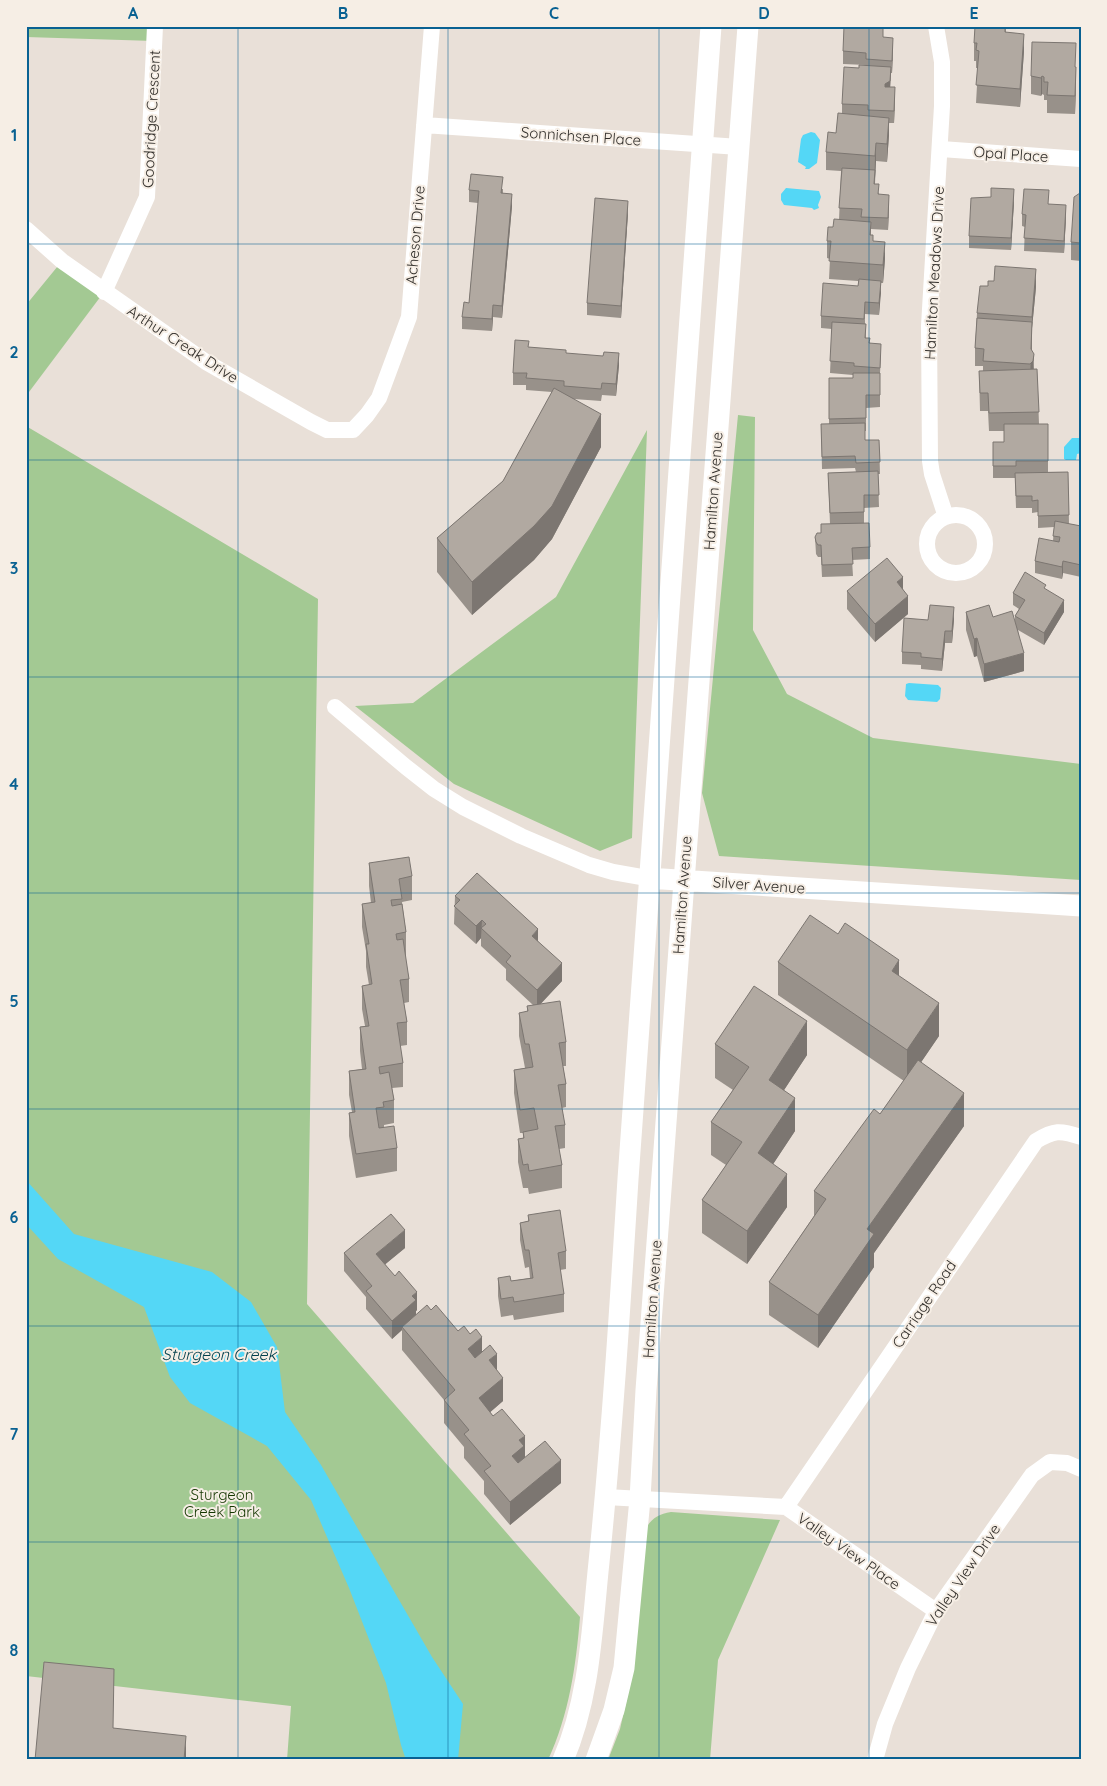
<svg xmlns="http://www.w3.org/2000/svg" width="1107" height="1786" font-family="Quicksand,sans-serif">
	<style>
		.green { fill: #a3c993 }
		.water { fill: #54d7f6 }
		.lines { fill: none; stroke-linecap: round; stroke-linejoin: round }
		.minor { stroke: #fff; stroke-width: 16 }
		.tertiary { stroke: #fff; stroke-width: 21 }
		.wall { fill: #98918a }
		.shaded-wall { fill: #7c7671 }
		.building { fill: #b1a9a1; stroke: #7c7671 }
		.grid { fill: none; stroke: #096192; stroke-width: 1; stroke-opacity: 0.55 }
		.labels { text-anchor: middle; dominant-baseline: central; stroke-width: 4; stroke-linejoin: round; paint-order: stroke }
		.street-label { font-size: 15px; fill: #312e2a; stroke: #f6eee5 }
		.park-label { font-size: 15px; fill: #143700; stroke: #f6eee5 }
		.water-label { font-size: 16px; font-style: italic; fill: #013f4c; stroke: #f6eee5 }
		.neatline { fill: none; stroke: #096192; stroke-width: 2 }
		.grid-label { font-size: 16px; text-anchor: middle; font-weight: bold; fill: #096192 }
	</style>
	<rect width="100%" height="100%" fill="#e9e0d8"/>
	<path class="green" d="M 26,26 L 155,26 L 154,41 L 26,37 Z
		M 62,261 L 104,292 L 26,396 L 26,305 Z
		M 738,415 L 755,417 L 753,630 L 787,694 L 873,738 L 1081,764 L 1081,880 L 719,856 L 702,793 Z
		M 26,426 L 318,599 L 307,1304 L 580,1617 C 576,1666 569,1715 548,1760 L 287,1760 L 291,1706 L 26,1676 Z
		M 647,430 L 632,838 L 600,851 L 454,784 L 355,706 L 413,703 L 556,597 Z
		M 671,1512 L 780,1520 L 718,1660 L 710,1760 L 608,1760 L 620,1729 L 630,1685 L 646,1528 C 652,1518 659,1514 671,1512 Z"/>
	<path class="water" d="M 811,132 L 815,133 L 820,140 L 817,163 L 809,169 L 805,169 L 806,167 L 798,162 L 801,139 L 803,135 Z
		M 786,188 L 819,191 L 821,197 L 818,205 L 819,208 L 814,210 L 812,208 L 784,205 L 781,200 L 781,194 Z
		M 1072,438 L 1081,438 L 1081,453 L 1077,454 L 1076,460 L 1066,460 L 1064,459 L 1064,447 Z
		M 909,683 L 938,685 L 941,688 L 940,699 L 937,702 L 908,700 L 905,696 L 906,684 Z
		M 26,1180 L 74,1234 L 212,1272 L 251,1302 L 277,1347 L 285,1412 L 321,1465 L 432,1657 L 463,1704 L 458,1760 L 406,1760 L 401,1745 L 386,1683 L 349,1588 L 311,1500 L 267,1446 L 190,1403 L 170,1377 L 144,1307 L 58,1259 L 26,1224 Z"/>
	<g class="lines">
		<path class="minor" d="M 936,26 L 942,62 L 942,106 L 929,326 L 930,461 L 932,474 L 946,517
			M 424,125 L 739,147
			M 941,149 L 1081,159
			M 26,229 L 62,261 L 206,362 L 311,422 L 327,430 L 353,430 L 367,415 L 379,398 L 409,317 L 432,26
			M 104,292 L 147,197 L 155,26
			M927 544a29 29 0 1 1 58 0a29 29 0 1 1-58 0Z
			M 335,707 L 406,767 L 434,789 L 463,807 L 521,836 L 589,865 L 613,872 L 647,878
			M 606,1497 L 786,1507 L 936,1611
			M 786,1507 L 1036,1141 C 1054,1130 1060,1130 1081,1137
			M 875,1760 L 885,1724 L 908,1668 L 936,1611 L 1032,1475 L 1050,1462 L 1067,1463 L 1081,1469"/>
		<path class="tertiary" d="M 647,878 L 1081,906
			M 563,1760 C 590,1698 592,1628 599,1562 C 612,1435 620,1307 628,1179 C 653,794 682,410 711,26
			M 596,1760 L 614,1710 L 624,1668 L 640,1499 L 646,1390 L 748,26"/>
	</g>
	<path class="wall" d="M 1006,26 L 1006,32 L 1024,51 L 1020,107 L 976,103 L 978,68 L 976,68 L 976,61 L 974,61 L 974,43 Z
		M 883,37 L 893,50 L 892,73 L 891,73 L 890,87 L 895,99 L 894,123 L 889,123 L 889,135 L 887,162 L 876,161 L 875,184 L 879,194 L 889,207 L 888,230 L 871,229 L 871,235 L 873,241 L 885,259 L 883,283 L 881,283 L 879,315 L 865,314 L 865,324 L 866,338 L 881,356 L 880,373 L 880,407 L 866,408 L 866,431 L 865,431 L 865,440 L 879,440 L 880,474 L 878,474 L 879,507 L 864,508 L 864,523 L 870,547 L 870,559 L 852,560 L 853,576 L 822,577 L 821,557 L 818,557 L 816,554 L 815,537 L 821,533 L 830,524 L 828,473 L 856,472 L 855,468 L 822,469 L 821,424 L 829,424 L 829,378 L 853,378 L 853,375 L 830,373 L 832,329 L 821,328 L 821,316 L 858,286 L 858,281 L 829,279 L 830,259 L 827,258 L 827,241 L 833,227 L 839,220 L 841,171 L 826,170 L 826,152 L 836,133 L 842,114 L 842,104 L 859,68 L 866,65 L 843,64 L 843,51 Z
		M 1076,67 L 1076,85 L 1075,114 L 1047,113 L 1047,100 L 1044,100 L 1044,95 L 1042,94 L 1041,96 L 1031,94 L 1031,76 Z
		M 503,189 L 503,193 L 512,206 L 502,318 L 493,317 L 492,331 L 462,329 L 462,317 L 469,303 L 478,203 L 469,202 L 469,190 Z
		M 1081,193 L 1081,261 L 1071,260 L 1071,242 Z
		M 991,197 L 1014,202 L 1011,250 L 969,248 L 969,236 Z
		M 1049,204 L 1066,217 L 1064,253 L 1024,251 L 1025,227 L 1022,226 L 1022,214 Z
		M 628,213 L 621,318 L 587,315 L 587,303 Z
		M 1036,287 L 1032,328 L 1032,351 L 1034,369 L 1037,369 L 1039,424 L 1048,424 L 1048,472 L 1068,472 L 1069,524 L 1081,526 L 1081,577 L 1063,573 L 1062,579 L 1035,573 L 1035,561 L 1053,541 L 1054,527 L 1038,528 L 1038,512 L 1032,513 L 1032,508 L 1016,508 L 1015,478 L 993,478 L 993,442 L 1004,442 L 1004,431 L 989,431 L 988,411 L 980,411 L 979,371 L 983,371 L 983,366 L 975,366 L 975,348 L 977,313 Z
		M 529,347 L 566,354 L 619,365 L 616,396 L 602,395 L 601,401 L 574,399 L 601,447 L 552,539 L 534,560 L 472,615 L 437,572 L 437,538 L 503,481 L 552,392 L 526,390 L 526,385 L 513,385 L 513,373 Z
		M 903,589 L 908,614 L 875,642 L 847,609 L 847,591 Z
		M 1046,590 L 1064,612 L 1044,645 L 1018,630 L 1024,671 L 984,682 L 977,656 L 974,657 L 966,630 L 966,612 L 1015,621 L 1015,616 L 1019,609 L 1013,605 L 1013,593 Z
		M 954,619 L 952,643 L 945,643 L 942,671 L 921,669 L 921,665 L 902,664 L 902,652 Z
		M 369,863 L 412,876 L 412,900 L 402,902 L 406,932 L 406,955 L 405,955 L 409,979 L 409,1002 L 404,1003 L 407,1022 L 407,1045 L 400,1046 L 403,1063 L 403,1087 L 392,1088 L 394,1100 L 394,1123 L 384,1125 L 384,1128 L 397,1148 L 397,1171 L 356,1178 L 349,1136 L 349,1113 L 352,1112 L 349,1095 L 349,1071 L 362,1069 L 360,1051 L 360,1027 L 365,1026 L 362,1009 L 362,986 L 369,985 L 366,967 L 366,951 L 362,927 L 362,904 L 371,903 L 369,886 Z
		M 455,896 L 538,941 L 562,981 L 540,1004 L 566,1042 L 566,1066 L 563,1066 L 566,1084 L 566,1107 L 562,1108 L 565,1125 L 565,1148 L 559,1149 L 562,1165 L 562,1188 L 529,1194 L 528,1188 L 523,1188 L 518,1162 L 518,1139 L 523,1138 L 523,1133 L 520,1133 L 514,1093 L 514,1070 L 525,1068 L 519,1036 L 519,1013 L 527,1012 L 527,1006 L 533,1005 L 506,980 L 506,969 L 481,946 L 481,938 L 476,944 L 454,924 Z
		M 778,962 L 899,976 L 939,1036 L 921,1062 L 964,1126 L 874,1253 L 874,1267 L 818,1348 L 769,1315 L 769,1282 L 814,1216 L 814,1191 L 880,1114 L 904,1081 L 778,995 Z
		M 715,1044 L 807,1055 L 784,1090 L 795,1131 L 773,1164 L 787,1207 L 747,1264 L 702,1233 L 702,1200 L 726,1165 L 711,1155 L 711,1122 L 733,1090 L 715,1078 Z
		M 528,1215 L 566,1251 L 566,1269 L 560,1270 L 564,1294 L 564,1312 L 514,1320 L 513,1315 L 501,1317 L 498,1296 L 498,1278 L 511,1281 L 530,1278 L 529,1267 L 525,1268 L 520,1240 L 520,1223 L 528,1221 Z
		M 405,1248 L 385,1264 L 417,1310 L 416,1311 L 416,1315 L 431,1310 L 458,1331 L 482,1352 L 497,1370 L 503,1401 L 490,1412 L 525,1458 L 561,1483 L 510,1525 L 484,1494 L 484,1481 L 464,1458 L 464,1447 L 444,1423 L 444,1400 L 402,1350 L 402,1330 L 392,1339 L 366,1309 L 366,1297 L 344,1271 L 344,1253 Z"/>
	<path class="shaded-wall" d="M 1024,34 L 1024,51 L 1020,107 L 1020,89 Z
		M 893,38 L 893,50 L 892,73 L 892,61 Z
		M 891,67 L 890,93 L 885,96 L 885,84 Z
		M 1076,67 L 1076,85 L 1075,114 L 1075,96 Z
		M 1042,76 L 1042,94 L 1041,96 L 1041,78 Z
		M 895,87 L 895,99 L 894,123 L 894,111 Z
		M 889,118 L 889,135 L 887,162 L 887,144 Z
		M 876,143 L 876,161 L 874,196 L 875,156 Z
		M 1014,189 L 1014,202 L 1011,250 L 1011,238 Z
		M 512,194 L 512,206 L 502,318 L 502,306 Z
		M 889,195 L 889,207 L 888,230 L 888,218 Z
		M 628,201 L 628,213 L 621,318 L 621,306 Z
		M 1066,205 L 1066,217 L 1064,253 L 1064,241 Z
		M 885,242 L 885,259 L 883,283 L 883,265 Z
		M 1036,269 L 1036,287 L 1032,328 L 1031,363 L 1034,354 L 1033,379 L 1030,382 L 1032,317 Z
		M 881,281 L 881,293 L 879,315 L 879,303 Z
		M 493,305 L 493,317 L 492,331 L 492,319 Z
		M 619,353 L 619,365 L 616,396 L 616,384 Z
		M 601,414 L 601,447 L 552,539 L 534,560 L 472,615 L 472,582 Z
		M 1063,561 L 1063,573 L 1062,579 L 1062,567 Z
		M 903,577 L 903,594 L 897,582 Z
		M 908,596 L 908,614 L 875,642 L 875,624 Z
		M 1064,600 L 1064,612 L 1044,645 L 1044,633 Z
		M 954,607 L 954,619 L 952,643 L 952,631 Z
		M 945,631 L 945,643 L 942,671 L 942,659 Z
		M 977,638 L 977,656 L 974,657 L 974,639 Z
		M 1024,653 L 1024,671 L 984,682 L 984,664 Z
		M 482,920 L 481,938 L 476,944 L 476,926 Z
		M 538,929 L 538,947 L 532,936 Z
		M 899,960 L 899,993 L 892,971 Z
		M 562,963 L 562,981 L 537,1008 L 537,990 Z
		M 939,1003 L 939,1036 L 907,1083 L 907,1050 Z
		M 807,1021 L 807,1055 L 769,1113 L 769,1080 Z
		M 964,1093 L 964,1126 L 874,1253 L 874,1267 L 818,1348 L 818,1315 L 867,1229 Z
		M 795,1098 L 795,1131 L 758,1187 L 758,1153 Z
		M 787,1174 L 787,1207 L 747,1264 L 747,1231 Z
		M 405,1230 L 405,1248 L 376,1272 L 376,1254 Z
		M 417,1292 L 417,1310 L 416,1311 L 416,1318 L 402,1327 L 402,1330 L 392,1339 L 392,1321 L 412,1296 Z
		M 482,1337 L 482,1360 L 468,1372 L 468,1349 Z
		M 497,1354 L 497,1377 L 489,1360 Z
		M 503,1378 L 503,1401 L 479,1422 L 479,1398 Z
		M 525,1436 L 525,1460 L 524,1469 L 512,1456 L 519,1440 Z
		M 561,1460 L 561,1483 L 510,1525 L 510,1502 Z
		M 186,1736 L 186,1760 L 184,1760 Z"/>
	<path class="building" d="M 844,26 L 883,27 L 883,37 L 893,38 L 892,61 L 866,59 L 866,53 L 843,51 Z
		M 975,26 L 1005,26 L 1005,32 L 1024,34 L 1020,89 L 976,85 L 979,51 L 976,50 L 977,43 L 974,43 Z
		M 1032,42 L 1076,43 L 1075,67 L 1076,67 L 1075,96 L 1047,95 L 1048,82 L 1044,82 L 1044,77 L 1042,76 L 1041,78 L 1031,76 Z
		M 859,65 L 891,67 L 890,81 L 885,84 L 885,87 L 895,87 L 894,111 L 868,110 L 868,105 L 842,104 L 844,67 L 859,68 Z
		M 838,113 L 889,118 L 887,144 L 876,143 L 875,156 L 826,152 L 828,132 L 836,133 Z
		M 842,168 L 875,170 L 874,184 L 879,184 L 878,194 L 889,195 L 888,218 L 861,217 L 862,209 L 839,208 Z
		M 471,174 L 503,177 L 501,193 L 512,194 L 502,306 L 493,305 L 492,319 L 462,317 L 464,302 L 469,303 L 479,191 L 469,190 Z
		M 991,188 L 1014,189 L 1011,238 L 969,236 L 971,198 L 991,197 Z
		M 1024,189 L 1049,190 L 1048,204 L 1066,205 L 1064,241 L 1024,238 L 1026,215 L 1022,214 Z
		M 1080,193 L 1081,193 L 1081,243 L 1071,242 L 1074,197 Z
		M 595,198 L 628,201 L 621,306 L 587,303 Z
		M 834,219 L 871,222 L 870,235 L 873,235 L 873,241 L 885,242 L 883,265 L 829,261 L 831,241 L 827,241 L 828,227 L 833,227 Z
		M 995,266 L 1036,269 L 1032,317 L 977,313 L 980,286 L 988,286 L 988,281 L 994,281 Z
		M 859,279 L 881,281 L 879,303 L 865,302 L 864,319 L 821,316 L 823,283 L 858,286 Z
		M 977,318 L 1032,322 L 1031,349 L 1034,354 L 1033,361 L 1030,364 L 983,361 L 984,349 L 975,348 Z
		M 832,322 L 866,324 L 865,338 L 870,338 L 869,343 L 881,344 L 880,368 L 854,366 L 854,363 L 830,361 Z
		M 515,340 L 529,341 L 528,347 L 566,350 L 566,353 L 603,356 L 604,352 L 619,353 L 616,384 L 602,383 L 601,389 L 564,386 L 564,381 L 526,378 L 527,373 L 513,373 Z
		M 1037,369 L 1039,412 L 989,413 L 988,393 L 980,393 L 979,371 Z
		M 853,373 L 880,373 L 880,395 L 866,395 L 866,418 L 829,419 L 829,378 L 853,378 Z
		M 554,388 L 601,414 L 552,506 L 534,526 L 472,582 L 437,538 L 503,481 Z
		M 865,423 L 865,440 L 879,440 L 880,462 L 856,463 L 855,456 L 822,457 L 821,424 Z
		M 1004,424 L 1048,424 L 1048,461 L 1016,461 L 1016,466 L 993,466 L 993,442 L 1004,442 Z
		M 878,471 L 879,495 L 864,495 L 864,512 L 830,513 L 828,473 Z
		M 1068,472 L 1069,515 L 1038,516 L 1038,500 L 1032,501 L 1032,496 L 1016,496 L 1015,473 Z
		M 1055,521 L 1081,526 L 1081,565 L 1063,561 L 1062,567 L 1035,561 L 1039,538 L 1059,542 L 1060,537 L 1053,536 Z
		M 869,523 L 870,547 L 852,548 L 853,564 L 822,565 L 821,545 L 818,545 L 816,542 L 815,537 L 817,533 L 821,533 L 821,524 Z
		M 887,558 L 903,577 L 897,582 L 908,596 L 875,624 L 847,591 Z
		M 1025,572 L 1046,585 L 1044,588 L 1064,600 L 1044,633 L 1015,616 L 1025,600 L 1013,593 Z
		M 930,605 L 954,607 L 952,631 L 945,631 L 942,659 L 921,657 L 921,653 L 902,652 L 904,618 L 928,620 Z
		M 989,605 L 993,617 L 1012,611 L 1024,653 L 984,664 L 977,638 L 974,639 L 966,612 Z
		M 409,857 L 412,876 L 399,879 L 402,899 L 391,900 L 392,906 L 402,904 L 406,932 L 396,934 L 397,940 L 403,939 L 409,979 L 400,980 L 407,1022 L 397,1023 L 403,1063 L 379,1067 L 380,1074 L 389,1072 L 394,1100 L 383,1102 L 384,1107 L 376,1108 L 379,1128 L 394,1126 L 397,1148 L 356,1154 L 349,1113 L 355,1112 L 349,1071 L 366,1069 L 360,1027 L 369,1026 L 362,986 L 372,984 L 366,944 L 369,944 L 362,904 L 375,902 L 369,863 Z
		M 477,873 L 538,929 L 532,936 L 562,963 L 537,990 L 506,962 L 511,956 L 481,928 L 486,924 L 482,920 L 476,926 L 454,906 L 460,900 L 455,896 Z
		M 810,915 L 838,934 L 845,923 L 899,960 L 892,971 L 939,1003 L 907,1050 L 778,962 Z
		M 754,986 L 807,1021 L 769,1080 L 795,1098 L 758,1153 L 787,1174 L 747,1231 L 702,1200 L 742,1142 L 711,1122 L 749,1067 L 715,1044 Z
		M 560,1001 L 566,1042 L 559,1043 L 566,1084 L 558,1085 L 565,1125 L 555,1126 L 562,1165 L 529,1171 L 528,1164 L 523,1165 L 518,1139 L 524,1138 L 523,1132 L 538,1129 L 534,1108 L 520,1110 L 514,1070 L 533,1067 L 529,1044 L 525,1044 L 519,1013 L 528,1011 L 527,1006 Z
		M 918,1060 L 964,1093 L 867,1229 L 874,1234 L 818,1315 L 769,1282 L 826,1199 L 814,1191 L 874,1109 L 880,1114 Z
		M 560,1210 L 566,1251 L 558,1253 L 564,1294 L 514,1302 L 513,1297 L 501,1299 L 498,1278 L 510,1276 L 511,1281 L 533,1278 L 529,1250 L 525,1250 L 520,1223 L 529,1221 L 528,1215 Z
		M 391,1214 L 405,1230 L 376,1254 L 395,1276 L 399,1271 L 417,1292 L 412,1296 L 416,1300 L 392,1321 L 366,1291 L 372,1286 L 344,1253 Z
		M 427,1305 L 431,1310 L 436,1305 L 458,1331 L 464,1326 L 470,1334 L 476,1329 L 482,1337 L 468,1349 L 475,1358 L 490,1345 L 497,1354 L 489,1360 L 503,1378 L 479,1398 L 493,1416 L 502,1409 L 525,1436 L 519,1440 L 524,1446 L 512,1456 L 518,1463 L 545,1441 L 561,1460 L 510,1502 L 484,1471 L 491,1466 L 464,1434 L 469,1430 L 444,1400 L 455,1390 L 402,1327 Z
		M 44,1662 L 114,1669 L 113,1728 L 186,1736 L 184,1760 L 35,1760 Z"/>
	<path class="grid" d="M 238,26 L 238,1760M 448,26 L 448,1760M 659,26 L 659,1760M 869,26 L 869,1760M 26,244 L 1081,244M 26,460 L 1081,460M 26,677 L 1081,677M 26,893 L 1081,893M 26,1109 L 1081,1109M 26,1326 L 1081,1326M 26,1542 L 1081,1542"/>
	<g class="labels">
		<g class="street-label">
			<text transform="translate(151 119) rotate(-87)">Goodridge Crescent</text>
			<text transform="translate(581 136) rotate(4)">Sonnichsen Place</text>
			<text transform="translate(1011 154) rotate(4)">Opal Place</text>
			<text transform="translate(415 235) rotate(-85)">Acheson Drive</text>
			<text transform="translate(934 273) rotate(-87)">Hamilton Meadows Drive</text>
			<text transform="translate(183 344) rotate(33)">Arthur Creak Drive</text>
			<text transform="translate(713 491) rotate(-86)">Hamilton Avenue</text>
			<text transform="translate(759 885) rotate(4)">Silver Avenue</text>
			<text transform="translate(682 895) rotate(-86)">Hamilton Avenue</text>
			<text transform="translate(652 1299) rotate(-86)">Hamilton Avenue</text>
			<text transform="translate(924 1304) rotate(-56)">Carriage Road</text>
			<text transform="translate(849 1551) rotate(35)">Valley View Place</text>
			<text transform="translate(963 1575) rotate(-56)">Valley View Drive</text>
		</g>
		<g class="park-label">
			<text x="222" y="1494">Sturgeon<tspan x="222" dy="17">Creek Park</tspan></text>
		</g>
		<g class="water-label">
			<text x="219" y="1354">Sturgeon Creek</text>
		</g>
	</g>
	<rect width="1107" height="1786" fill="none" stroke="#f6eee5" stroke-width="55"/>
	<rect x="28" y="28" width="1052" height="1730" class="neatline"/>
	<g class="grid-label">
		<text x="133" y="19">A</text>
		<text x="343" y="19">B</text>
		<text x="554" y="19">C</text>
		<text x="764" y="19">D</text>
		<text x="974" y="19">E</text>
		<text x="14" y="141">1</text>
		<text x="14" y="358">2</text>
		<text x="14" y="574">3</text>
		<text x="14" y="790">4</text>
		<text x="14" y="1007">5</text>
		<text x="14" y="1223">6</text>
		<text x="14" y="1440">7</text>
		<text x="14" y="1656">8</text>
	</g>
</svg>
